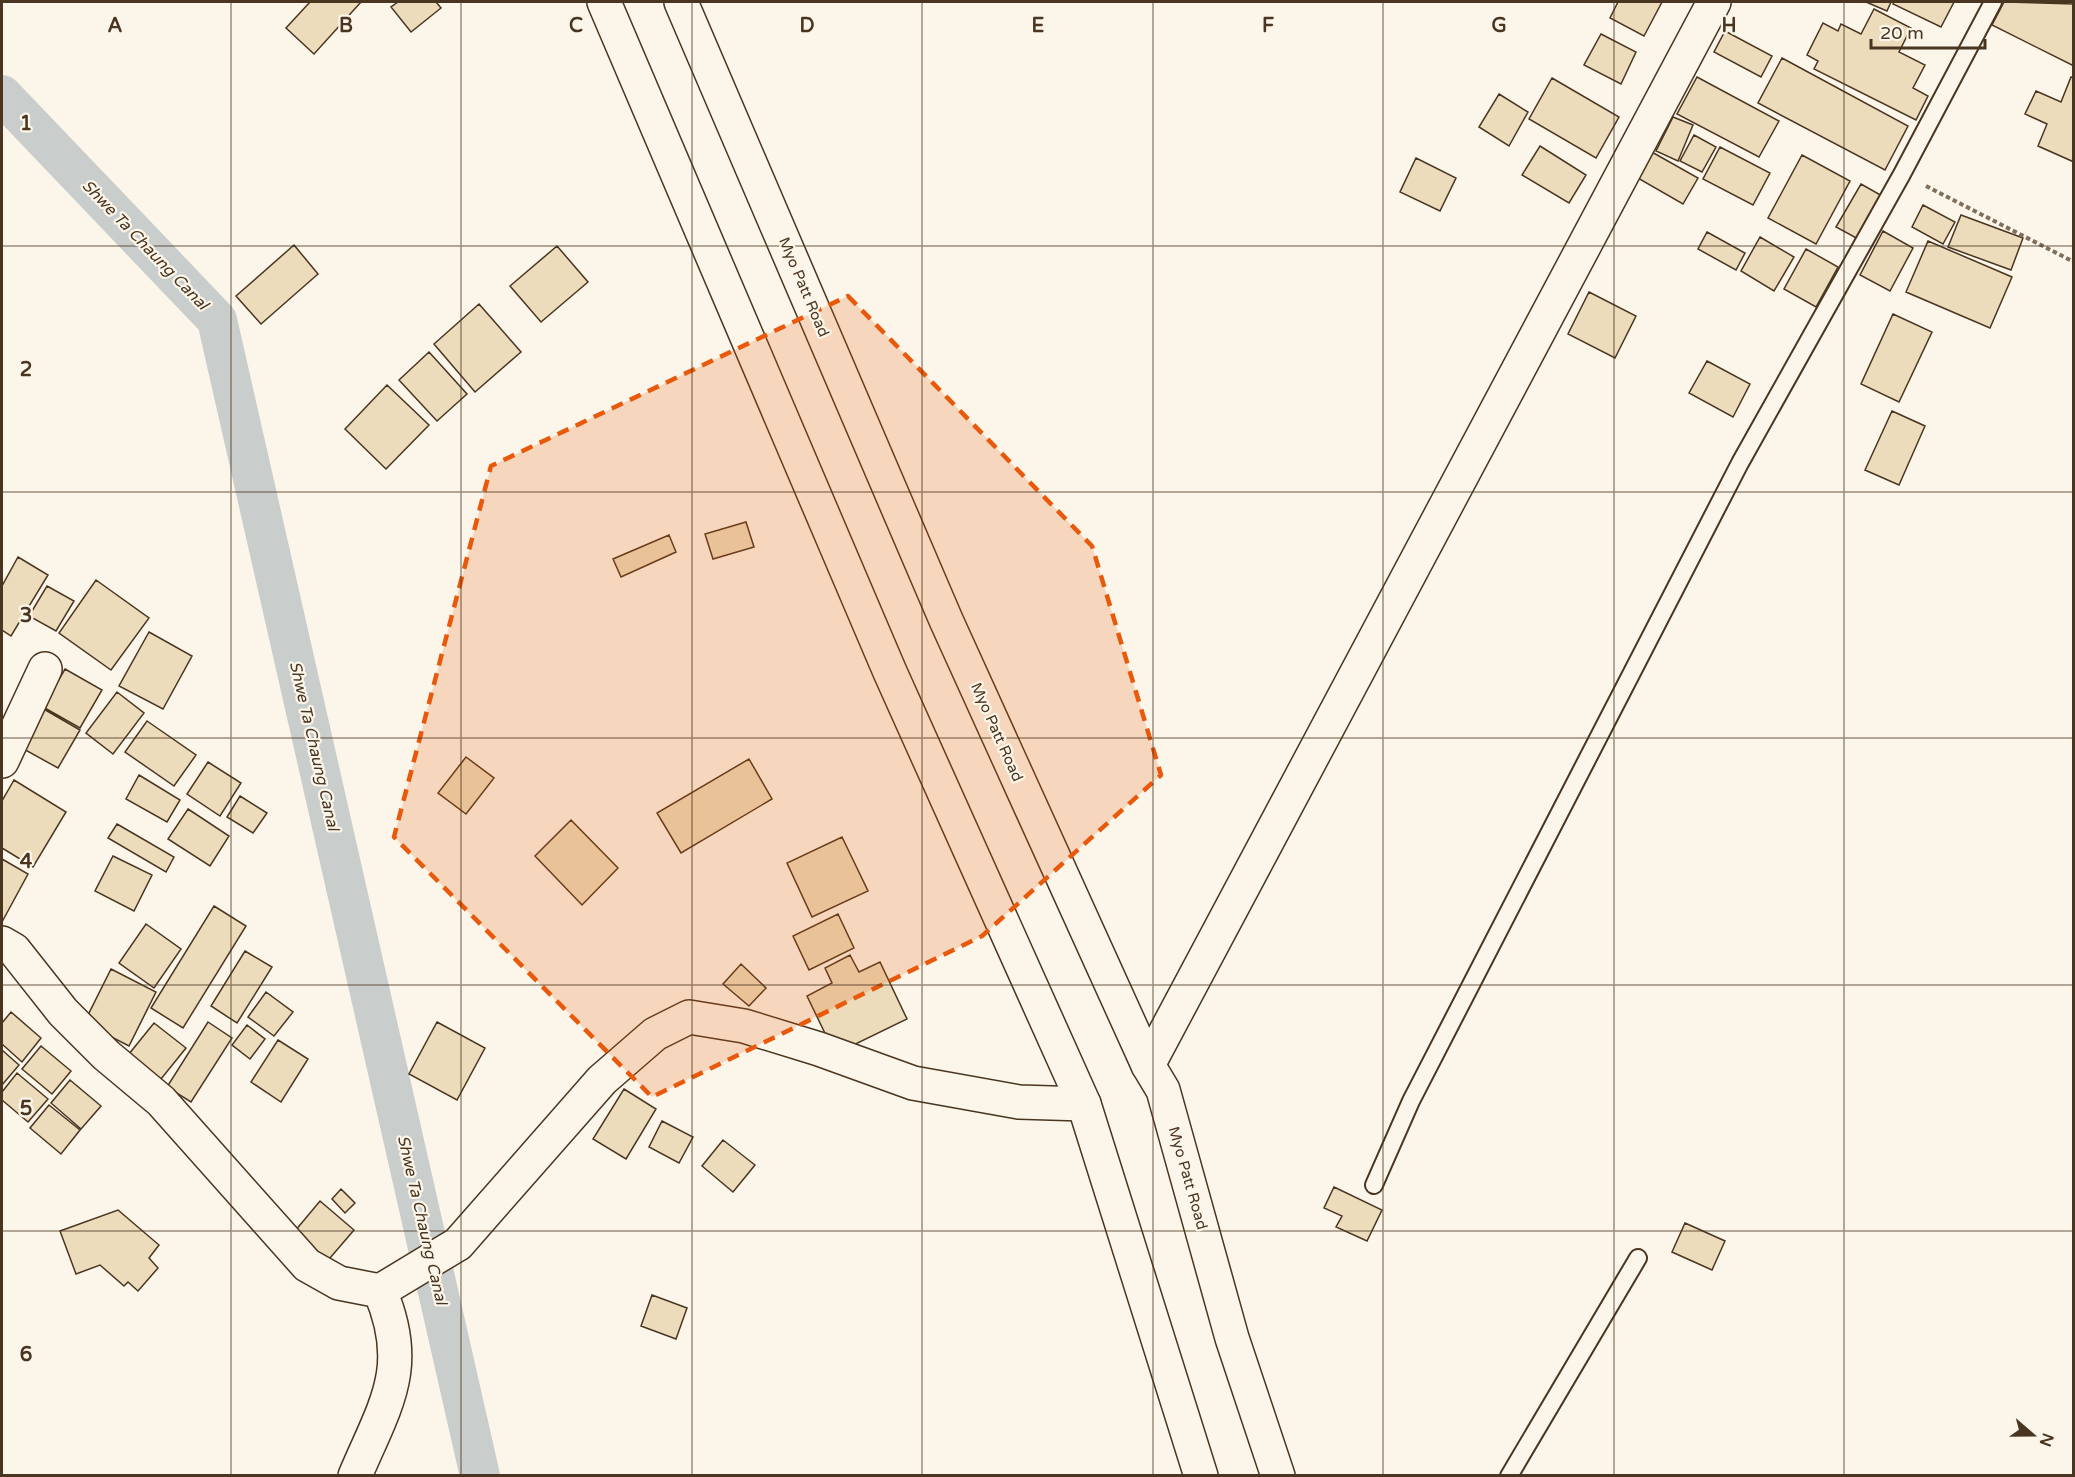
<svg xmlns="http://www.w3.org/2000/svg" width="2075" height="1477" font-family="'Varela Round',sans-serif">
	<style>
		.lines { fill: none; stroke-linecap: round; stroke-linejoin: round }
		.canal { stroke: #c9cecd; stroke-width: 40 }
		.building { fill: #ecdcbc; stroke: #4a3520; stroke-width: 1.5 }
		.lane-casing { stroke: #4a3520; stroke-width: 20 }
		.street-casing { stroke: #4a3520; stroke-width: 36 }
		.secondary-casing { stroke: #4a3520; stroke-width: 36 }
		.path { stroke: #7f6f5c; stroke-width: 4; stroke-dasharray: 4.5 3; stroke-linecap: butt }
		.lane { stroke: #fbf6e9; stroke-width: 16 }
		.street { stroke: #fbf6e9; stroke-width: 33 }
		.secondary { stroke: #fbf6e9; stroke-width: 33 }
		.marked { fill: #e8590c; fill-opacity: 0.2; stroke: #e8590c; stroke-width: 4.5; stroke-dasharray: 12 8; stroke-linejoin: round }
		.grid { fill: none; stroke: #4a3520; stroke-width: 1.5; stroke-opacity: 0.55 }
		.labels { text-anchor: middle; dominant-baseline: central; stroke-width: 4.5; stroke-linejoin: round; paint-order: stroke }
		.street-label { font-size: 15px; fill: #4a3520; stroke: #fbf6e9 }
		.water-label { font-size: 16px; font-style: italic; fill: #4a3520; stroke: #fbf6e9 }
		.grid-label { font-size: 20px; text-anchor: middle; font-weight: bold; fill: #4a3520; stroke: #fbf6e9; stroke-width: 4.5; stroke-linejoin: round; paint-order: stroke }
	</style>
	<rect width="100%" height="100%" fill="#fbf6e9"/>
	<g class="lines">
		<path class="canal" d="M 2,95 L 217,320 L 480,1476"/>
	</g>
	<path class="building" d="M 310,2 L 361,2 L 314,54 L 286,28 Z
		M 398,2 L 436,2 L 441,8 L 411,32 L 391,7 Z
		M 1618,2 L 1662,2 L 1644,36 L 1610,18 Z
		M 1866,2 L 1891,2 L 1887,11 Z
		M 1894,2 L 1954,2 L 1941,27 L 1893,4 Z
		M 2004,2 L 2074,4 L 2074,66 L 1992,25 Z
		M 1874,9 L 1911,28 L 1899,52 L 1925,65 L 1913,88 L 1928,96 L 1916,120 L 1814,69 L 1818,61 L 1807,55 L 1823,23 L 1838,31 L 1841,24 L 1861,34 Z
		M 1725,31 L 1772,56 L 1761,77 L 1714,52 Z
		M 1601,34 L 1636,52 L 1621,84 L 1584,65 Z
		M 1782,58 L 1908,126 L 1885,170 L 1758,103 Z
		M 1697,77 L 1779,121 L 1759,157 L 1677,114 Z
		M 2071,77 L 2074,78 L 2074,162 L 2038,146 L 2047,124 L 2025,114 L 2036,91 L 2061,102 Z
		M 1552,78 L 1619,117 L 1596,158 L 1529,119 Z
		M 1499,94 L 1528,112 L 1509,146 L 1479,127 Z
		M 1673,117 L 1693,125 L 1678,161 L 1656,151 Z
		M 1694,135 L 1716,147 L 1702,172 L 1680,161 Z
		M 1540,146 L 1586,175 L 1569,203 L 1522,175 Z
		M 1720,147 L 1770,173 L 1753,205 L 1703,179 Z
		M 1650,151 L 1698,178 L 1683,204 L 1636,177 Z
		M 1802,155 L 1850,181 L 1816,244 L 1768,218 Z
		M 1416,158 L 1456,178 L 1440,211 L 1400,192 Z
		M 1861,184 L 1884,197 L 1860,240 L 1836,227 Z
		M 1923,205 L 1955,222 L 1943,244 L 1912,227 Z
		M 1961,215 L 2023,238 L 2011,270 L 1948,247 Z
		M 1883,231 L 1913,248 L 1890,291 L 1860,275 Z
		M 1707,232 L 1745,253 L 1736,270 L 1698,249 Z
		M 1760,237 L 1794,257 L 1774,291 L 1741,271 Z
		M 1928,241 L 2012,277 L 1990,328 L 1906,292 Z
		M 294,245 L 318,274 L 261,324 L 236,296 Z
		M 557,246 L 588,282 L 541,322 L 510,286 Z
		M 1806,249 L 1838,267 L 1816,307 L 1784,289 Z
		M 1589,292 L 1636,316 L 1615,358 L 1568,334 Z
		M 479,304 L 521,352 L 475,392 L 434,344 Z
		M 1893,314 L 1932,332 L 1899,402 L 1861,384 Z
		M 429,352 L 467,394 L 437,421 L 399,380 Z
		M 1707,361 L 1750,384 L 1733,417 L 1689,393 Z
		M 387,385 L 429,425 L 386,469 L 345,429 Z
		M 1892,411 L 1925,426 L 1899,485 L 1865,470 Z
		M 746,522 L 754,547 L 713,559 L 705,534 Z
		M 669,535 L 676,552 L 621,577 L 613,559 Z
		M 18,557 L 48,575 L 11,636 L 2,630 L 2,586 Z
		M 96,580 L 149,618 L 111,670 L 59,633 Z
		M 47,586 L 74,601 L 56,631 L 29,616 Z
		M 149,632 L 192,656 L 163,709 L 119,686 Z
		M 65,669 L 102,690 L 80,728 L 43,707 Z
		M 117,692 L 144,713 L 113,754 L 86,733 Z
		M 42,708 L 80,730 L 58,768 L 20,747 Z
		M 147,721 L 196,755 L 174,786 L 125,752 Z
		M 466,757 L 494,778 L 466,814 L 438,793 Z
		M 749,759 L 772,799 L 681,853 L 657,813 Z
		M 208,762 L 241,783 L 220,816 L 187,794 Z
		M 139,775 L 180,800 L 167,822 L 126,799 Z
		M 14,780 L 66,812 L 33,867 L 2,848 L 2,801 Z
		M 240,796 L 267,813 L 253,833 L 227,817 Z
		M 188,809 L 229,836 L 210,866 L 168,839 Z
		M 571,820 L 618,868 L 582,905 L 535,856 Z
		M 117,824 L 174,857 L 166,872 L 108,838 Z
		M 842,837 L 868,891 L 812,917 L 787,863 Z
		M 113,856 L 152,875 L 134,911 L 95,891 Z
		M 2,859 L 28,874 L 2,922 Z
		M 214,906 L 246,926 L 183,1028 L 151,1008 Z
		M 838,914 L 854,948 L 809,970 L 793,936 Z
		M 146,924 L 181,949 L 154,988 L 119,963 Z
		M 245,951 L 272,967 L 237,1023 L 211,1006 Z
		M 850,955 L 859,972 L 880,962 L 907,1019 L 835,1054 L 807,996 L 832,983 L 825,968 Z
		M 741,964 L 766,988 L 749,1006 L 723,984 Z
		M 111,969 L 156,992 L 129,1046 L 84,1023 Z
		M 266,992 L 293,1012 L 274,1036 L 248,1017 Z
		M 11,1012 L 41,1038 L 22,1062 L 2,1044 L 2,1023 Z
		M 208,1022 L 232,1038 L 191,1102 L 167,1087 Z
		M 437,1022 L 485,1048 L 457,1100 L 409,1074 Z
		M 154,1023 L 186,1048 L 161,1079 L 129,1054 Z
		M 247,1025 L 265,1039 L 250,1059 L 232,1045 Z
		M 278,1040 L 308,1059 L 281,1102 L 251,1082 Z
		M 41,1046 L 71,1071 L 52,1094 L 22,1069 Z
		M 2,1050 L 19,1065 L 2,1085 Z
		M 17,1073 L 48,1099 L 28,1122 L 2,1100 L 2,1092 Z
		M 70,1080 L 101,1106 L 81,1129 L 51,1103 Z
		M 624,1089 L 656,1109 L 626,1159 L 593,1139 Z
		M 49,1105 L 80,1130 L 61,1154 L 30,1128 Z
		M 662,1121 L 693,1137 L 679,1163 L 649,1147 Z
		M 723,1140 L 755,1165 L 733,1192 L 702,1166 Z
		M 1334,1187 L 1382,1210 L 1367,1241 L 1336,1227 L 1342,1216 L 1324,1208 Z
		M 341,1189 L 355,1203 L 345,1213 L 332,1199 Z
		M 320,1201 L 354,1230 L 324,1265 L 290,1237 Z
		M 118,1210 L 159,1245 L 149,1258 L 158,1268 L 138,1291 L 128,1282 L 124,1286 L 100,1265 L 76,1274 L 60,1231 Z
		M 1685,1223 L 1725,1241 L 1712,1270 L 1672,1252 Z
		M 652,1295 L 687,1308 L 676,1339 L 641,1326 Z"/>
	<g class="lines">
		<g class="lane-casing">
			<path id="lane" d="M 1374,1185 L 1411,1101 L 1740,463 L 1902,174 L 1993,2
				M 1509,1476 L 1638,1258"/>
		</g>
		<g class="street-casing">
			<path id="street" d="M 2,761 L 45,669
				M 2,943 L 14,950 L 63,1012 L 106,1055 L 161,1101 L 307,1265 L 339,1283 L 380,1291 L 458,1244 L 602,1080 L 655,1034 L 689,1017 L 744,1026 L 819,1049 L 913,1083 L 1019,1102 L 1084,1104
				M 1148,1065 L 1714,2
				M 355,1476 C 385,1405 413,1368 380,1291"/>
		</g>
		<g class="secondary-casing">
			<path id="secondary" d="M 604,2 L 890,672 L 1084,1104 L 1201,1476
				M 681,2 L 946,620 L 1148,1065 L 1163,1090 L 1232,1338 L 1278,1476"/>
		</g>
		<path class="path" d="M 1926,186 L 2074,262"/>
		<use href="#lane" class="lane"/>
		<use href="#street" class="street"/>
		<use href="#secondary" class="secondary"/>
	</g>
	<path class="marked" d="M 848,296 L 1092,546 L 1161,775 L 982,936 L 652,1097 L 394,837 L 491,466 Z"/>
	<path class="grid" d="M 231,2 L 231,1476M 461,2 L 461,1476M 692,2 L 692,1476M 922,2 L 922,1476M 1153,2 L 1153,1476M 1383,2 L 1383,1476M 1614,2 L 1614,1476M 1844,2 L 1844,1476M 2,246 L 2074,246M 2,492 L 2074,492M 2,738 L 2074,738M 2,985 L 2074,985M 2,1231 L 2074,1231"/>
	<g class="labels">
		<g class="street-label">
			<text transform="translate(804 287) rotate(67)">Myo Patt Road</text>
			<text transform="translate(997 732) rotate(66)">Myo Patt Road</text>
			<text transform="translate(1188 1178) rotate(74)">Myo Patt Road</text>
		</g>
		<g class="water-label">
			<text transform="translate(145 245) rotate(46)">Shwe Ta Chaung Canal</text>
			<text transform="translate(314 746) rotate(77)">Shwe Ta Chaung Canal</text>
			<text transform="translate(422 1220) rotate(77)">Shwe Ta Chaung Canal</text>
		</g>
	</g>
	<g class="grid-label">
		<text x="115" y="32">A</text>
		<text x="346" y="32">B</text>
		<text x="576" y="32">C</text>
		<text x="807" y="32">D</text>
		<text x="1038" y="32">E</text>
		<text x="1268" y="32">F</text>
		<text x="1499" y="32">G</text>
		<text x="1729" y="32">H</text>
		<text x="26" y="130">1</text>
		<text x="26" y="376">2</text>
		<text x="26" y="622">3</text>
		<text x="26" y="868">4</text>
		<text x="26" y="1115">5</text>
		<text x="26" y="1361">6</text>
	</g>
	<rect width="2075" height="1477" fill="none" stroke="#4a3520" stroke-width="6"/>
	<g transform="translate(2033 1435) rotate(110)" stroke="#fbf6e9" stroke-width="4.5" paint-order="stroke">
	<path d="M0-4.5L10 22L0 15L-10 22Z" fill="#4a3520"/>
	<text y="-9" font-size="16" font-weight="bold" text-anchor="middle" fill="#4a3520">N</text>
	</g>
	<path d="M1871 39v9h114v-9" fill="none" stroke="#4a3520" stroke-width="3"/>
	<text x="1880" y="39" font-size="18" fill="#4a3520" stroke="#fbf6e9" stroke-width="4.5" paint-order="stroke">20 m</text>
</svg>
